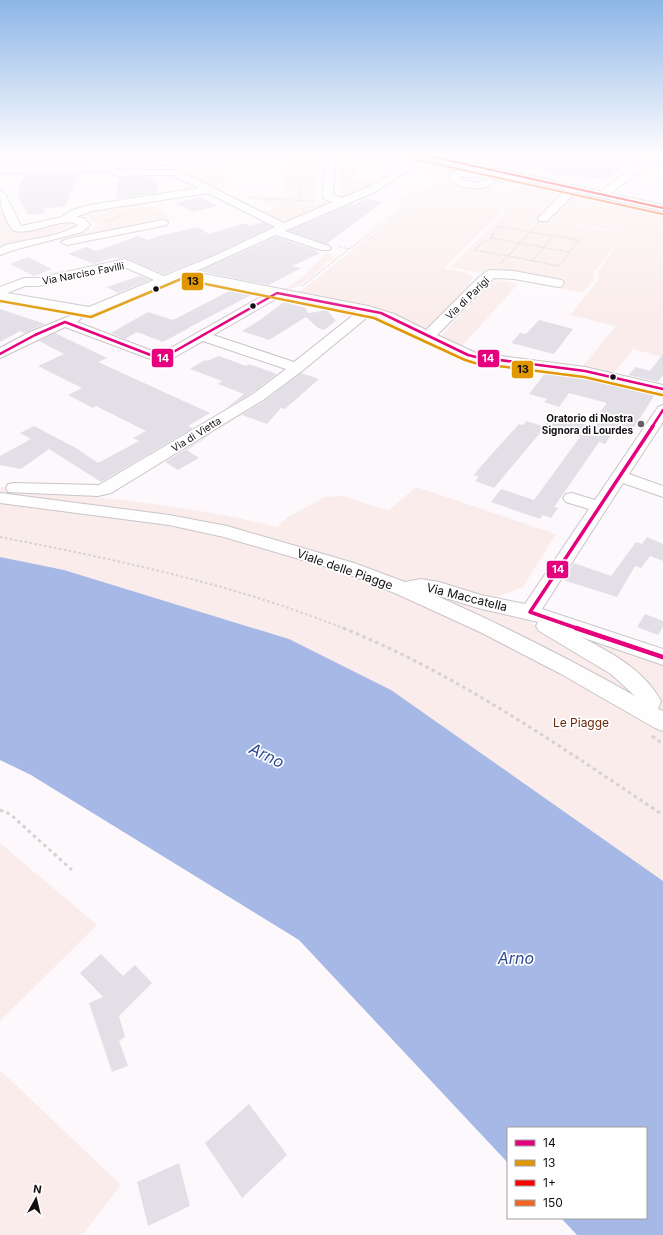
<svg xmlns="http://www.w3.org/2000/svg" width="663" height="1235" font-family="Inter,sans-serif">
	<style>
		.green { fill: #faecea }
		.water { fill: #a6b8e5 }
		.building { fill: #e3dfe7 }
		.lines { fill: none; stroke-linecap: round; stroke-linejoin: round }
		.minor-casing { stroke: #c9c4c8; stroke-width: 2 }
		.major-casing { stroke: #c9c4c8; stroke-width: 2 }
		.path-far2 { stroke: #d4d3d4; stroke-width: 1.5; stroke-dasharray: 1.5 1.5; stroke-linecap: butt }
		.path-far1 { stroke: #d4d3d4; stroke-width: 2; stroke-dasharray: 2.5 2.5; stroke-linecap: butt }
		.path { stroke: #d4d3d4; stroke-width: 3; stroke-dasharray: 3.5 3.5; stroke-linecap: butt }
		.minor { fill: #fffeff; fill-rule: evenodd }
		.major { fill: #fffeff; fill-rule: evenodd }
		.path-bridge { stroke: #d4d3d4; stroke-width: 1.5; stroke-dasharray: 1.5 1.5; stroke-linecap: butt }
		.bus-1-far2-casing { stroke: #fff; stroke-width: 4.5 }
		.bus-1-far1-casing { stroke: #fff; stroke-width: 6 }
		.bus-1-casing { stroke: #fff; stroke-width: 8 }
		.bus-2-casing { stroke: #fff; stroke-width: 4.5 }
		.bus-3-casing { stroke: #fff; stroke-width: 3.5 }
		.bus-4-casing { stroke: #fff; stroke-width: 3.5 }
		.bus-1-far2 { stroke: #e5007d; stroke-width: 2.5 }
		.bus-1-far1 { stroke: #e5007d; stroke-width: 3.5 }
		.bus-1 { stroke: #e5007d; stroke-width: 4.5 }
		.bus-2 { stroke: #e09702; stroke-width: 2.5 }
		.bus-3 { stroke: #f00; stroke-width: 2 }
		.bus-4 { stroke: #f26522; stroke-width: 2 }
		.bus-dot { fill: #130e12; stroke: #fff; stroke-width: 1.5 }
		.poi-dot { fill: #656064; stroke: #fff; stroke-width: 1.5 }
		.labels { text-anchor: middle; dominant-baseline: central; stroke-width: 3.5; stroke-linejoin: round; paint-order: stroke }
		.far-street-label { font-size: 10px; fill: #130e12; stroke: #fff }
		.far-poi-label { font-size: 10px; font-weight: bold; fill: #130e12; stroke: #fff; text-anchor: end }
		.street-label { font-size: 12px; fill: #130e12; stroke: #fff }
		.park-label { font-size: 12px; fill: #6a2909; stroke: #fff }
		.near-water-label { font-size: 16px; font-style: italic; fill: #2c4a94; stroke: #fff }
		.line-badge { stroke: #fff; stroke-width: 1.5 }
		.badge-label { font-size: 11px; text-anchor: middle; font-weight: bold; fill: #fff }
		.pale-badge-label { font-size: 11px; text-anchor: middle; font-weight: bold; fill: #111 }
	</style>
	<rect width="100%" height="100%" fill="#fdf8fc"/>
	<path class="green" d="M 288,153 L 320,153 L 316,200 L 335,202 L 291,220 C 278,222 268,216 257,210 L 274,210 L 276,207 L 263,202 L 264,200 L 234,198 L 227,195 L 282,197 Z
		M 341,153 L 366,153 L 360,158 L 353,157 L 342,164 L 356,166 L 355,180 L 375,185 L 348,196 L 340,197 Z
		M 617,153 L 663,153 L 663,162 Z
		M 441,161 L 463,166 L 446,177 L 424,173 Z
		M 216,172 L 221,172 L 221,177 L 227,180 L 223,191 L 220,192 L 183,173 C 195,173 206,176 218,173 Z
		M 443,180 L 509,193 L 525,180 L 569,190 L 542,219 L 624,233 L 592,276 L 596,277 L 583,293 L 558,288 L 565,279 L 514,270 L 511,273 L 494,270 L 479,273 L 450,267 L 506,212 L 534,217 L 503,211 L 444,268 L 467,273 L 473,277 L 466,289 L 427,330 L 297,294 L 355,248 L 412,207 Z
		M 411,191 L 422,193 L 408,206 L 347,247 L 394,212 L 393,211 L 403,204 L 396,203 Z
		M 573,191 L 663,211 L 663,357 L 633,349 L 613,374 L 582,367 L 616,326 L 570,315 L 599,279 L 598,272 L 625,232 L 546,219 Z
		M 143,201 L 173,219 L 69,240 L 53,240 L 100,225 C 97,221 92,223 89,220 L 92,217 L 87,215 L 77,216 L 80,212 Z
		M 0,208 L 13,231 C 17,231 22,233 26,232 C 43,230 59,219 77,223 L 78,225 L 53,236 L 0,248 Z
		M 327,252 L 333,256 L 333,259 L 326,263 L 324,266 C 314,274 296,292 284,289 L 302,277 Z
		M 502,280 L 518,284 L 461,347 L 440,337 L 443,333 L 490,283 Z
		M 0,487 C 92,497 186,504 277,527 L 288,517 L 325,497 L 344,496 L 369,505 L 389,510 L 416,487 L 556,534 L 523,587 L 499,596 L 509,613 L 536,625 L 552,625 L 663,664 L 663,881 L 289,639 L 64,570 L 0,557 Z
		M 0,843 L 97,925 L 0,1021 Z
		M 0,1070 L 121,1185 L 82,1235 L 0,1235 Z"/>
	<path class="water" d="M 0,557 L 64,570 L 289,639 L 391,690 L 663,881 L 663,1235 L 577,1235 L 561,1218 L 646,1218 L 646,1128 L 508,1128 L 508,1163 L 299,940 L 31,775 L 0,760 Z"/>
	<path class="building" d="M 30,153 L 87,153 L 82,164 L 23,165 Z
		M 123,153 L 160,153 L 160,157 L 153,161 L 159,166 L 159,168 L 121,168 Z
		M 491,153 L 546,153 L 542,156 L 586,160 L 592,156 L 621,161 L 616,164 L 624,166 L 605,179 L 553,174 L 554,173 L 545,172 L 546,170 L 517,164 L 512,167 L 508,167 L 505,168 L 487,164 L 496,160 L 490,159 Z
		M 79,173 L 65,206 L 43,209 L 45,213 L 28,215 L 18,196 L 20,184 L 25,174 Z
		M 119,177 L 148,177 L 158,182 L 157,193 L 116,199 Z
		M 200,197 L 217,206 L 193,212 L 176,203 Z
		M 367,199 L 383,202 L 326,244 L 289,231 L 350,204 L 352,205 Z
		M 262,222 L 272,227 L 215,254 L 164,274 L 126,258 L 119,259 L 115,257 L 94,264 L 68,254 L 86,247 L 96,251 L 138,236 L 148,240 L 158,236 L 198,227 L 209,234 L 245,223 L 250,226 Z
		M 276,237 L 318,251 L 316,252 L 321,253 L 292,266 L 301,268 L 269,285 L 199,271 Z
		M 28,257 L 52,269 L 34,276 L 10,264 Z
		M 140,276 L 150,280 L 118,293 L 106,287 Z
		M 233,289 L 255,293 L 188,328 L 189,328 L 163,342 L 137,332 L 125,339 L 111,333 L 148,312 L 173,320 Z
		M 284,302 L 306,308 L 308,313 L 327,310 L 336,321 L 324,330 L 318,328 L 306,317 L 269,340 L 242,331 L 260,320 Z
		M 0,309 L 45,324 L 24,333 L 20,331 L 0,342 Z
		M 539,320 L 573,329 L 554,354 L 511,343 L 520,333 L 526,334 Z
		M 55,333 L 107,358 L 98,362 L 210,413 L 188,426 L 193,428 L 101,482 L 49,449 L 21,469 L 0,465 L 0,456 L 31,439 L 20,433 L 34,426 L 76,448 L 98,463 L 139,441 L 133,438 L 146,431 L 96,406 L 93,408 L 68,395 L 82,388 L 38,366 L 64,354 L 39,341 Z
		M 663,354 L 663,375 L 658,382 L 628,375 L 636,367 L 650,371 Z
		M 219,356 L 246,366 L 249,364 L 277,374 L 252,393 L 225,409 L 244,394 L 218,384 L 222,381 L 190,369 L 205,360 L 207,361 Z
		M 546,372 L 594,379 L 656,393 L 631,432 L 616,428 L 605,444 L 599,442 L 554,507 L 558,508 L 551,518 L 543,515 L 540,519 L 491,502 L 501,489 L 534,500 L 580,437 L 544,426 L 553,415 L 590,425 L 607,403 L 569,393 L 559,407 L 544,402 L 547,399 L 529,394 Z
		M 301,373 L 319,379 L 285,409 L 281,408 L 267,424 L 242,415 L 264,401 Z
		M 527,421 L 545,427 L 494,488 L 475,481 L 479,477 L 474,475 L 481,466 L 519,424 L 523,425 Z
		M 209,435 L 210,435 L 187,450 L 199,458 L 178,470 L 165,462 Z
		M 647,537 L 663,544 L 663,561 L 650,556 L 641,568 L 635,566 L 617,597 L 563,580 L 574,563 L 611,576 L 636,542 L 642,544 Z
		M 645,614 L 663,621 L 663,627 L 658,635 L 637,627 Z
		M 101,954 L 123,976 L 135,965 L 152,983 L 119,1016 L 125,1037 L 119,1041 L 128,1066 L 112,1072 L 89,1003 L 103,997 L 80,973 Z
		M 249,1104 L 287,1155 L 242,1198 L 205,1143 Z
		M 179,1163 L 190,1206 L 148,1226 L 137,1182 Z"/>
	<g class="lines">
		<g class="minor-casing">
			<path id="minor" d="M 219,153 L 228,153 L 223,161 L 214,164 L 159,165 L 154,162 L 159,159 L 213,158 L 217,157 Z
				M 326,153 L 336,153 L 333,195 L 342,198 L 369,187 L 403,166 L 384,161 L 370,153 L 382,153 L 396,158 L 389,153 C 401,153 408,155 414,166 L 377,191 L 285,231 L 329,246 L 331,248 L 329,250 L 321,250 L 276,235 L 194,272 L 368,306 L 394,314 L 426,330 L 478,278 L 487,271 L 491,270 L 514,271 L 562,280 L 564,283 L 562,286 L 558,287 L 514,279 L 494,278 L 437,335 L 476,353 L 585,367 L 663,385 L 663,393 L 585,375 L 476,361 L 463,358 L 384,320 L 370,315 L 302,371 L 263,400 L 111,493 L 98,496 L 8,492 L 6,488 L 8,484 L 14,483 L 99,485 L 253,394 L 286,369 L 203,341 L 166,362 L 161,363 L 65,327 L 0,358 L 0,348 L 30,332 L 77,313 L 82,314 L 83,317 L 77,322 L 160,354 L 266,294 L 182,277 L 90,315 L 0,299 L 0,287 L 24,278 L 38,278 L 125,259 L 164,276 L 216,255 L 275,227 L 208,193 L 91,211 L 76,217 L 84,218 L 90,225 L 82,232 L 14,250 L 0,255 L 0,248 L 6,245 C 27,239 61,237 78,225 C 65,215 32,236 14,231 C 4,218 0,207 0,191 L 5,194 L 21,226 L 62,217 L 70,211 L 89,205 L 199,188 L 172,175 L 116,176 L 106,171 L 0,173 L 0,167 L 108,165 L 118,170 L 177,170 L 284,223 L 333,202 L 324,199 L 323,197 ZM 124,267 L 154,280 L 89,307 L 7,293 L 25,286 L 38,286 ZM 279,297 L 357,312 L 294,362 L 213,335 Z
				M 438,153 L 451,153 L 466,158 L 468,160 L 466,162 L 474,170 L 499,175 L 532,176 L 537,179 L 532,182 L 499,181 L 476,176 L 472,178 L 460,176 L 460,178 C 470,184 480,182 490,179 L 495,182 C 486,192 458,189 450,179 L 451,174 L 457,170 L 465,171 L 456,164 L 455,161 Z
				M 600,153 L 620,153 L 663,161 L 663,167 L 649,164 L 610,194 L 602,194 L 601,192 L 602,190 L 639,162 L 604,156 Z
				M 574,185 L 578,186 L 579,188 L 578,190 L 547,221 L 539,221 L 538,219 L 539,217 L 570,186 Z
				M 163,220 L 167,221 L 168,223 L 167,225 L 67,245 L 61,242 L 67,239 Z
				M 663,405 L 663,422 L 629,474 L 663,486 L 663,497 L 623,483 L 542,609 L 663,649 L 663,665 L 581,637 C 612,653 644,670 661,701 L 658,709 L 663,711 L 663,731 L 655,728 L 561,674 L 480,632 L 397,594 L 340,571 L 224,537 L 169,525 L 0,503 L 0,493 L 169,515 L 227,526 L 354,563 L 405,582 L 421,579 L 439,582 L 481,595 L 525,604 L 589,509 L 566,502 L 563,498 L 566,494 L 572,493 L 595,500 L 658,407 ZM 430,593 L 478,608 L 538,622 L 536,626 L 539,631 L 611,674 L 635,696 C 568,658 500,624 430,593 Z"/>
		</g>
		<g class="major-casing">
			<path id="major" d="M 409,153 L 428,153 L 663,205 L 663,211 L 414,156 Z"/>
		</g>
		<path class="path-far2" d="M 21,156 L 13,158 L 26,157
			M 113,158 L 122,156 L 150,157
			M 24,159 L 29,153
			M 304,162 L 319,162
			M 302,181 L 317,181
			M 252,198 L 313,201
			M 299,201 L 305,153
			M 105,222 L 126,214
			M 537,225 L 530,232 L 499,226 L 492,234 L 494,234 L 491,238 L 569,252
			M 530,232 L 579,240 L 559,266 L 508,256 Z
			M 491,238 L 487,242 L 484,241 L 475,250 L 508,256
			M 338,246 L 349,249
			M 532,261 L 553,236
			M 501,263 L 508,256
			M 302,286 L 349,249 L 408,208 L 444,176"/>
		<path class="path-far1" d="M 0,537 C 117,560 234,584 345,629"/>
		<path class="path" d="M 343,628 C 457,674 561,747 663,815
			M 652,736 L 663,744
			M 0,810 L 10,814 L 72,870"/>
		<use href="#minor" class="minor"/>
		<use href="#major" class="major"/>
		<path class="path-bridge" d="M 21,156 L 28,156"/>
		<g class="bus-1-far2-casing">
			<path id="bus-1-far2" d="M 0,354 L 35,335 L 65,322 L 161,359 L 277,293 L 381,313 L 468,355 L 476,357 L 585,371 L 663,389
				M 652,427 L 663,410"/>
		</g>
		<g class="bus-1-far1-casing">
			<path id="bus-1-far1" d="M 579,629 L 530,612 L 653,426"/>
		</g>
		<g class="bus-1-casing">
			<path id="bus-1" d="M 576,628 L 663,657"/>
		</g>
		<g class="bus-2-casing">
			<path id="bus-2" d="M 0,301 L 91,317 L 181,279 L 374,318 L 465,360 L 475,363 L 584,377 L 662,395"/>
		</g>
		<g class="bus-3-casing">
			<path id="bus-3" d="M 415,153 L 663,208"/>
		</g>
		<g class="bus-4-casing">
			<path id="bus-4" d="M 413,159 L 662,214"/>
		</g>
		<use href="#bus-1-far2" class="bus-1-far2"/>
		<use href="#bus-1-far1" class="bus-1-far1"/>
		<use href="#bus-1" class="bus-1"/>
		<use href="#bus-2" class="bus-2"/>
		<use href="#bus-3" class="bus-3"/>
		<use href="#bus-4" class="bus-4"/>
	</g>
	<linearGradient id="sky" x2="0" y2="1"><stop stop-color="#8db6e7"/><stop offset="0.47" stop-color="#fefcfe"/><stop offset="1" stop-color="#fefcfe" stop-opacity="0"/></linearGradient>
	<rect width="663" height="326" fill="url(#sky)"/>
	<g class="bus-dot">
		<circle cx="156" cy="289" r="3.5"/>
		<circle cx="253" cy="306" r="3.5"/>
		<circle cx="613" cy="377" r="3.5"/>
	</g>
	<circle class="poi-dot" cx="641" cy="424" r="4"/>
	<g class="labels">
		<g class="far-street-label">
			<text transform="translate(83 273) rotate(-11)">Via Narciso Favilli</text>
			<text transform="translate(467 298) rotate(-44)">Via di Parigi</text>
			<text transform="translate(196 434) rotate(-32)">Via di Vietta</text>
		</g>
		<g class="far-poi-label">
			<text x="633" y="418">Oratorio di Nostra<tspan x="633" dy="12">Signora di Lourdes</tspan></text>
		</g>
		<g class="street-label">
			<text transform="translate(345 569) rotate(19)">Viale delle Piagge</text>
			<text transform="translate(467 597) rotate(14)">Via Maccatella</text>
		</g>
		<g class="park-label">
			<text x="581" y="722">Le Piagge</text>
		</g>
		<g class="near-water-label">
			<text transform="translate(267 755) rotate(26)">Arno</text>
			<text x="516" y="958">Arno</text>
		</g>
	</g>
	<g class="line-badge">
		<rect x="181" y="272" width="23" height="19" rx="4" fill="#e09702"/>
		<rect x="151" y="348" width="23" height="20" rx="4" fill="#e5007d"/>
		<rect x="477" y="349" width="23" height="19" rx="4" fill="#e5007d"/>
		<rect x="511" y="360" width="23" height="19" rx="4" fill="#e09702"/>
		<rect x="546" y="560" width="23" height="19" rx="4" fill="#e5007d"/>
	</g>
	<g class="badge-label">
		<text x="163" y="362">14</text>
		<text x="488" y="362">14</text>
		<text x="558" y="573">14</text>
	</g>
	<g class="pale-badge-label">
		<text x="193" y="285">13</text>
		<text x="523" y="373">13</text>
	</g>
	<rect x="507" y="1127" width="140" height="92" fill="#ffffff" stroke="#a19fa0"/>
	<rect x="515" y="1140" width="20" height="6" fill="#e5007d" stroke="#a19fa0"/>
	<text x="543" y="1147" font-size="12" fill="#130e12">14</text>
	<rect x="515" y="1160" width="20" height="6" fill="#e09702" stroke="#a19fa0"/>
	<text x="543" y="1167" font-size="12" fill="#130e12">13</text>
	<rect x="515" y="1180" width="20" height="6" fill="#ff0000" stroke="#a19fa0"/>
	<text x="543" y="1187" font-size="12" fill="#130e12">1+</text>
	<rect x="515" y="1200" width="20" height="6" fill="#f26522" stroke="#a19fa0"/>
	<text x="543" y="1207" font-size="12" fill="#130e12">150</text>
	<g transform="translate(36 1199) rotate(8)" stroke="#ffffff" stroke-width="3" paint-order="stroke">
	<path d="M0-3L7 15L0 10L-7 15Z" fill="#130e12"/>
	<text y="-6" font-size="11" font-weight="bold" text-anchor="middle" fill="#130e12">N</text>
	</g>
</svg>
